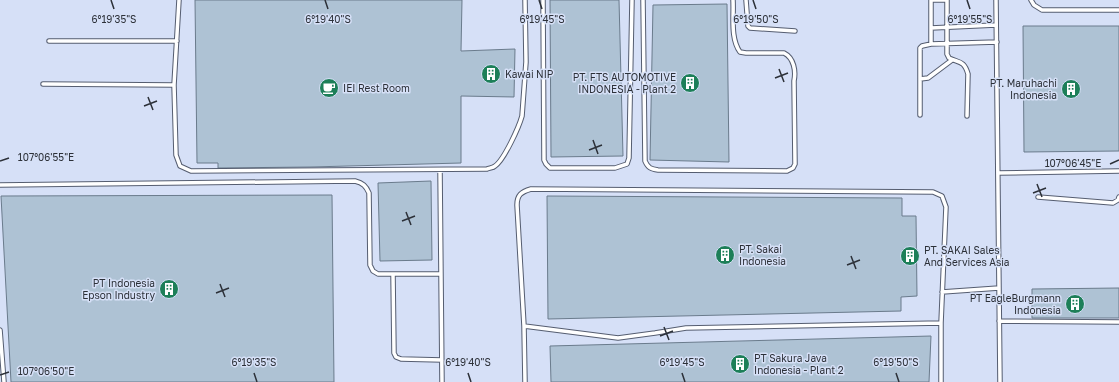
<svg xmlns="http://www.w3.org/2000/svg" width="1119" height="382" font-family="'Golos Text',sans-serif">
	<style>
		.building { fill: #aec2d4; stroke: #6a7b8c }
		.lines { fill: none; stroke-linecap: round; stroke-linejoin: round }
		.lane-casing { stroke: #555d70; stroke-width: 5.5 }
		.lane { stroke: #fff; stroke-width: 3.5 }
		.ticks { fill: none; stroke: #2c3038; stroke-width: 1.5 }
		.labels { text-anchor: middle; dominant-baseline: central; stroke-width: 3; stroke-linejoin: round; paint-order: stroke }
		.poi-label { font-size: 10px; fill: #2c3038; stroke: #d6e0f7; text-anchor: start }
		.ticks-label { font-size: 10px; text-anchor: middle; fill: #2c3038; stroke: #d6e0f7; stroke-width: 3; stroke-linejoin: round; paint-order: stroke }
	</style>
	<rect width="100%" height="100%" fill="#d6e0f7"/>
	<path class="building" d="M 195,0 L 462,0 L 461,51 L 515,49 L 514,97 L 461,96 L 461,163 L 311,167 L 218,168 L 218,163 L 197,163 Z
		M 550,0 L 619,0 L 623,156 L 551,157 Z
		M 727,4 L 729,162 L 650,160 L 653,5 Z
		M 1023,26 L 1119,26 L 1119,151 L 1024,152 Z
		M 431,181 L 432,260 L 380,261 L 378,183 Z
		M 332,195 L 334,382 L 11,382 L 1,196 Z
		M 547,196 L 902,198 L 902,216 L 916,216 L 917,296 L 901,297 L 901,311 L 548,319 Z
		M 1119,288 L 1119,318 L 1032,318 L 1032,289 Z
		M 931,336 L 929,382 L 551,382 L 550,346 Z"/>
	<g class="lines">
		<g class="lane-casing">
			<path id="lane" d="M 179,0 L 174,85 L 176,155 L 180,166 L 191,171 L 487,169 C 489,168 493,168 495,166 C 504,160 519,127 522,116 L 526,62 L 525,0
				M 543,0 L 544,160 L 546,164 L 550,168 L 615,168 L 627,164 L 629,158 L 632,0
				M 643,0 L 645,161 C 648,168 651,169 658,170 L 787,171 L 793,168 L 795,164 L 794,81 C 796,71 794,58 784,53 L 746,53 L 740,52 C 730,38 734,16 733,0
				M 746,0 L 748,26 L 750,28 L 795,31
				M 931,0 L 931,44 L 997,42
				M 931,0 L 947,0
				M 947,0 L 947,54 L 949,58 C 959,63 964,60 968,74 L 967,116
				M 996,0 L 1000,382
				M 1031,0 L 1034,5 L 1042,10 L 1119,10
				M 931,28 L 996,25
				M 49,41 L 177,41
				M 920,79 L 928,78 L 952,60
				M 43,84 L 174,85
				M 920,115 L 920,48 L 922,46 L 931,44
				M 440,170 L 442,382
				M 998,173 L 1119,171
				M 0,185 L 355,181 C 363,183 366,186 369,193 L 370,265 L 373,271 L 378,274 L 440,274
				M 1038,197 L 1113,203 L 1118,200 L 1119,197
				M 393,274 L 394,353 L 396,357 L 401,359 L 442,360
				M 942,292 L 999,288
				M 999,321 L 1119,322
				M 524,326 L 618,338 L 655,333 L 686,328 L 941,323
				M 0,330 L 4,382
				M 525,382 L 524,326 L 517,205 C 517,195 521,192 531,189 L 933,192 L 942,196 L 946,207 L 941,323 L 941,382"/>
		</g>
		<use href="#lane" class="lane"/>
	</g>
	<path class="ticks" d="M 111,0 L 114,9M 325,0 L 328,9M 539,0 L 542,9M 753,0 L 756,9M 967,0 L 970,9M 779,69 L 784,82M 775,78 L 788,73M 148,97 L 153,110M 144,106 L 157,101M 593,140 L 598,154M 589,150 L 602,145M 0,161 L 9,158M 1110,164 L 1119,160M 1037,184 L 1042,197M 1033,193 L 1046,188M 406,212 L 411,225M 402,221 L 415,216M 851,256 L 856,269M 847,265 L 860,260M 220,284 L 225,297M 216,293 L 229,288M 664,327 L 669,340M 660,336 L 673,331M 254,373 L 257,382M 468,373 L 471,382M 682,373 L 685,382M 896,373 L 899,382M 0,375 L 9,372"/>
	<defs>
		<g id="building-disc" transform="scale(1)"><circle r="9.5" fill="#1d7f58" stroke="#d6e0f7"/><path d="M-4-6H4V6H1V3H-1V6H-4ZM-2.5-4.3h1.7v1.8h-1.7ZM.8-4.3h1.7v1.8H.8ZM-2.5-1h1.7V.8h-1.7ZM.8-1h1.7V.8H.8Z" fill="#fff"/></g>
		<g id="cafe-disc" transform="scale(1)"><circle r="9.5" fill="#1d7f58" stroke="#d6e0f7"/><path d="M-5.5-4.5H6V0H3Q3 3.5 0 3.5H-2.5Q-5.5 3.5-5.5 0ZM3-3.2v2h1.7v-2ZM-6 4.5H4V6H-6Z" fill="#fff"/></g>
	</defs>
	<g fill-rule="evenodd">
		<use href="#building-disc" x="491" y="74"/>
		<use href="#building-disc" x="690" y="83"/>
		<use href="#cafe-disc" x="329" y="88"/>
		<use href="#building-disc" x="1071" y="89"/>
		<use href="#building-disc" x="725" y="255"/>
		<use href="#building-disc" x="910" y="256"/>
		<use href="#building-disc" x="169" y="289"/>
		<use href="#building-disc" x="1075" y="304"/>
		<use href="#building-disc" x="740" y="364"/>
	</g>
	<g class="labels">
		<g class="poi-label">
			<text x="505" y="74">Kawai NIP</text>
			<text x="676" y="77" text-anchor="end">PT. FTS AUTOMOTIVE<tspan x="676" dy="12">INDONESIA - Plant 2</tspan></text>
			<text x="1057" y="83" text-anchor="end">PT. Maruhachi<tspan x="1057" dy="12">Indonesia</tspan></text>
			<text x="343" y="88">IEI Rest Room</text>
			<text x="739" y="249">PT. Sakai<tspan x="739" dy="12">Indonesia</tspan></text>
			<text x="924" y="250">PT. SAKAI Sales<tspan x="924" dy="12">And Services Asia</tspan></text>
			<text x="155" y="283" text-anchor="end">PT Indonesia<tspan x="155" dy="12">Epson Industry</tspan></text>
			<text x="1061" y="298" text-anchor="end">PT EagleBurgmann<tspan x="1061" dy="12">Indonesia</tspan></text>
			<text x="754" y="358">PT Sakura Java<tspan x="754" dy="12">Indonesia - Plant 2</tspan></text>
		</g>
	</g>
	<g class="ticks-label">
		<text x="114" y="23">6°19'35"S</text>
		<text x="328" y="23">6°19'40"S</text>
		<text x="542" y="23">6°19'45"S</text>
		<text x="756" y="23">6°19'50"S</text>
		<text x="970" y="23">6°19'55"S</text>
		<text x="46" y="161">107°06'55"E</text>
		<text x="1073" y="167">107°06'45"E</text>
		<text x="254" y="366">6°19'35"S</text>
		<text x="468" y="366">6°19'40"S</text>
		<text x="682" y="366">6°19'45"S</text>
		<text x="896" y="366">6°19'50"S</text>
		<text x="46" y="375">107°06'50"E</text>
	</g>
</svg>
